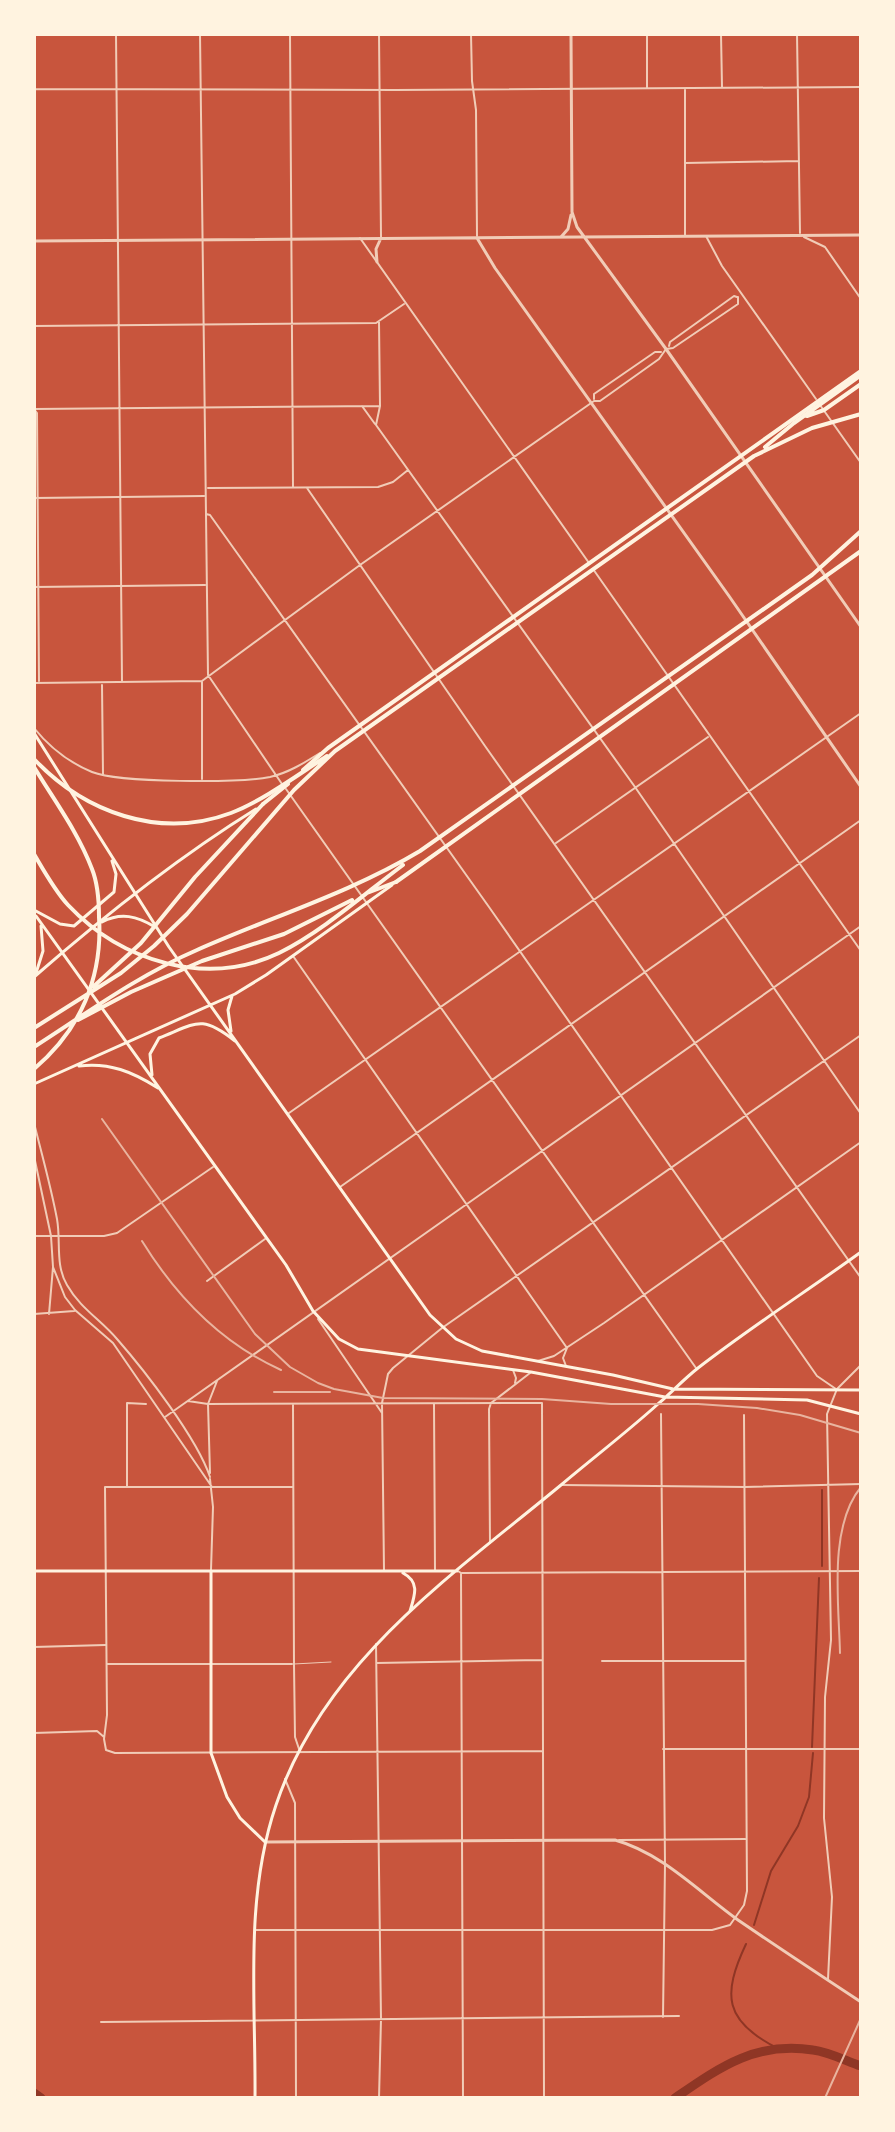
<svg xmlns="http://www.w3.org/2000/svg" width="895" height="2132" font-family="'Open Sans',sans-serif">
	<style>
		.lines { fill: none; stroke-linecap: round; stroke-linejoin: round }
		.stream { stroke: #8f3625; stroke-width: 2 }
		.river { stroke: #8f3625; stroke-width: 9 }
		.service { stroke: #f1ccb7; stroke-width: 1 }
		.minor { stroke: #f1ccb7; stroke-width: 2 }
		.tertiary { stroke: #f1ccb7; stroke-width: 3 }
		.secondary { stroke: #fff3e0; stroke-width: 3 }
		.primary { stroke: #fff3e0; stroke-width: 4 }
		.motorway { stroke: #fff3e0; stroke-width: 4 }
		.rail { stroke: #e9b49f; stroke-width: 2 }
	</style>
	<rect width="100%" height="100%" fill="#c8553d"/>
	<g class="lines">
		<path class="stream" d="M 822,1566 L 822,1490
			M 812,1747 L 819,1578
			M 754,1925 L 771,1871 L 798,1826 L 809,1797 L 813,1753
			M 746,1944 C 722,1995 724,2021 777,2048"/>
		<path class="river" d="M 34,2093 L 41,2098
			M 675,2098 C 720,2067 756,2041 813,2050 C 829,2052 846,2061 861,2066"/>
		<path class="service" d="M 294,1664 L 331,1662"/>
		<path class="minor" d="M 116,34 L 122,681
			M 200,34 L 208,675 L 282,784
			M 290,34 L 293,487
			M 379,34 L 381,237
			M 471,34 L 472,81 L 476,110 L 477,236
			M 647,34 L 647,87
			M 721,34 L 722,87
			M 797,34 L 800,233
			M 34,89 L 395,90 L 861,87
			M 685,89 L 685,235
			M 685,163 L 799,161
			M 706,236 L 722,266 L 816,399
			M 804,237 L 825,247 L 861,299
			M 34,238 L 34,34
			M 360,238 L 589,563
			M 379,322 L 380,406 L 376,425 L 635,787 L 861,1114
			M 34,326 L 376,323 L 404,304
			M 669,346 L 670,342 L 734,296 L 737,297
			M 34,391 L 34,409 L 37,413 L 39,681
			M 594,399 L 594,394 L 655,352 L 661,352
			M 820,405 L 861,463
			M 362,406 L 375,424
			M 34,409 L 379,406
			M 208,488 L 378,487 L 393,482 L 408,470
			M 307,488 L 485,746 L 861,1278
			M 34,498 L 204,496
			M 206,514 L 210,515 L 489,907 L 817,1376 L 836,1389
			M 593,569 L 861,951
			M 34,587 L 205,585
			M 202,682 L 202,779
			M 34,683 L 202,681 L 360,565 L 594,401 L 600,401 L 659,359 L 666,349 L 673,348 L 738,304 L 738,297
			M 102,685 L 103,774
			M 34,728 C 50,748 68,762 92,772 C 120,783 239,783 270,777 C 288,773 304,763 320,753
			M 286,789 L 696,1368
			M 556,843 L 708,737
			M 293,956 L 567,1348 L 563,1358 L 566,1366
			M 289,1113 L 861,713
			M 34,1123 C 42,1155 51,1187 57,1219 C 61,1241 55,1265 67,1285 C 80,1308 101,1320 117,1339 C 145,1371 197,1438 210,1477
			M 34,1156 L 51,1236 L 53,1267 L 65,1297 L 75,1310 L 113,1343 L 212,1487
			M 340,1187 L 861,820
			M 34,1236 L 104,1236 L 117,1233 L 213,1167
			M 207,1281 L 265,1239
			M 34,1314 L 74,1311
			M 49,1314 L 53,1267
			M 318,1319 L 382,1413
			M 538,1361 L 554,1356 L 604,1323 L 861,1142
			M 513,1370 L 516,1378 L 515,1383
			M 188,1401 L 208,1404 L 542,1403 L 544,2098
			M 293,1404 L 294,1665 L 295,1737 L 299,1749
			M 434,1404 L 435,1570
			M 661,1414 L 665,1864 L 663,2017
			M 165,1417 L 861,926
			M 210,1473 L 208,1404 L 217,1381
			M 210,1479 L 213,1507 L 211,1570
			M 562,1485 L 745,1487 L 861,1484
			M 127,1487 L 127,1403 L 146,1404
			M 293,1487 L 105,1487 L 107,1715 L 104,1739 L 106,1750 L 115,1753 L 543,1751
			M 490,1543 L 489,1409 L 491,1403 L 530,1373
			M 384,1570 L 382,1403 L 388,1374 L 393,1368 L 442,1328 L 861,1035
			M 458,1571 L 461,1573 L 463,2098
			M 462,1573 L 861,1571
			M 376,1644 L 381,2019 L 379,2098
			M 34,1647 L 105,1645
			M 602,1661 L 745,1661
			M 377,1663 L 542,1660
			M 107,1664 L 292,1664
			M 34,1733 L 97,1731 L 104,1737
			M 663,1749 L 861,1749
			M 285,1779 L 295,1803 L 296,2098
			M 619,1840 L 745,1839
			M 255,1930 L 712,1930 L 730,1925 L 744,1905 L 747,1891 L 744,1415
			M 828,1979 L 832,1897 L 824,1818 L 825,1697 L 831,1640 L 827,1414 L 837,1389 L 861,1365
			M 101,2022 L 679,2016"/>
		<path class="tertiary" d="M 571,34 L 572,212 L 577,227 L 666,349 L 861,627
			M 561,237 L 568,229 L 571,215
			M 477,238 L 495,268 L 729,596 L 861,787
			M 34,241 L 861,235
			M 377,262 L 376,249 L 381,238
			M 266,1842 L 615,1840 C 662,1853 699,1892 738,1920 C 779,1948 820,1975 861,2002"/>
		<path class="secondary" d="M 34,733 L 169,947 L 430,1315 L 456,1339 L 482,1351 L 613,1375 L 673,1389 L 861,1390
			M 34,910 L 60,924 L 74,926 L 114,892 L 116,874 L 112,861
			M 36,916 L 286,1265 L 313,1311 L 339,1339 L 358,1349 L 531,1372 L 665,1397 L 807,1400 L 861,1414
			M 102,922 C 121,912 137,916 155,927
			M 36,973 L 43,951 L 41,926
			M 34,977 C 105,915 177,858 256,809
			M 231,1031 L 228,1010 L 232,996
			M 79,1066 C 109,1062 133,1072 158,1088
			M 152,1075 L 150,1054 L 159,1038 C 197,1023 201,1014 235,1041
			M 34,1084 L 235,994 L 266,975 L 392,885
			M 34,1571 L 457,1571
			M 211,1571 L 211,1753 L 227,1797 L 240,1818 L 265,1842
			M 403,1573 C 420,1582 415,1595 410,1611
			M 255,2098 C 256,2000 244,1899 276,1805 C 324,1662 450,1577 561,1485 C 593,1458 627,1432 658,1404 C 672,1392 684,1379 698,1368 C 751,1327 807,1291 861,1252"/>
		<path class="primary" d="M 303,770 L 328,748 L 861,371
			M 263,804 L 288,784
			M 396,882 L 861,551"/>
		<path class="motorway" d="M 807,416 L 824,410 L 861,384
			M 765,447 L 794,423 L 861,375
			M 34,759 C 84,812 159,840 231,813 C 264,800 296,776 327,756
			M 34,767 C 54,800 78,832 92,869 C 98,884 99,901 99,917 C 103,978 80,1030 34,1069
			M 34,854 C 44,871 55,891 68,905 C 121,961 206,988 279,953 C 323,931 363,895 403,865
			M 367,893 L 396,882
			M 34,913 L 34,930
			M 93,987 L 141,943 L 195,877 L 263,804
			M 78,1020 L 131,992 L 202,961 L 284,934 L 352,900
			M 34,1028 L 121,973 L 154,946 L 187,914 L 294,790 L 335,751 L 754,456 L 812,428 L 861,414
			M 34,1047 C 87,1013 139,975 197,950 C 271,917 350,893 420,851 L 812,575 L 861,531"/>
		<path class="rail" d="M 102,1119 L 255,1334 L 290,1367 L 318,1383 L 334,1389 L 383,1398 L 542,1399 L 611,1404 L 698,1404 L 757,1408 L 800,1415 L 861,1433
			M 142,1241 C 176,1296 221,1343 281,1370
			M 274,1392 L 330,1392
			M 840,1653 C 839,1604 828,1527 861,1487
			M 825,2098 L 861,2018"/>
	</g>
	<rect width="895" height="2132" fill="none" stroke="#fff3e0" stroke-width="72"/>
</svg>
